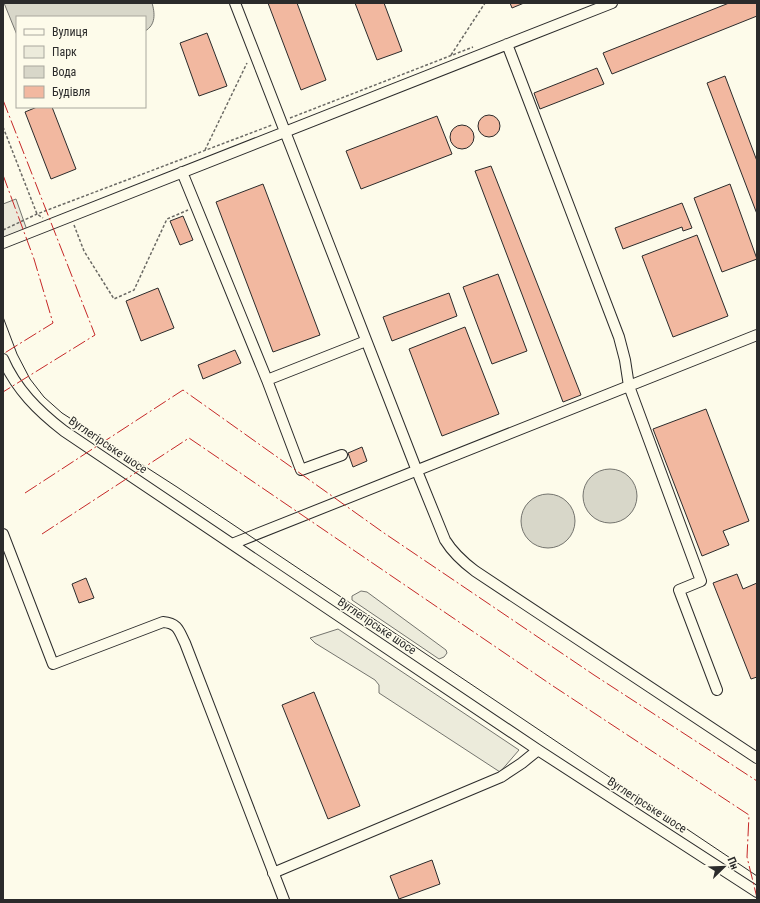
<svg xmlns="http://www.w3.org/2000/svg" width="760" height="903" font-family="'Roboto Condensed',sans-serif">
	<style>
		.green { fill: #ecebdb; stroke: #74746e }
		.parking { fill: #eceadb; stroke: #74746e }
		.water { fill: #d8d7c9; stroke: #74746e }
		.building { fill: #f2b8a0; stroke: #2b2b2b }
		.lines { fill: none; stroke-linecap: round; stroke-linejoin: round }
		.minor-casing { stroke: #2b2b2b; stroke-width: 12 }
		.path { stroke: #6a6964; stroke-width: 1.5; stroke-dasharray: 3 2; stroke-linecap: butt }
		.minor { stroke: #fdfbea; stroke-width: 10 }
		.tram { stroke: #2b2b2b; stroke-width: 1 }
		.power { stroke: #c62828; stroke-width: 1; stroke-dasharray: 14 3 2 3; stroke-linecap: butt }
		.labels { text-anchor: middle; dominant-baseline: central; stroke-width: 3; stroke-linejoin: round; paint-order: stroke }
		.street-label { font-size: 12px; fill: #2b2b2b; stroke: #fdfbea }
	</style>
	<rect width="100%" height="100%" fill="#fdfbea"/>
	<path class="green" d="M 361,591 L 367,592 L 446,650 L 447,653 L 444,657 L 439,659 L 352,600 L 352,596 Z
		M 338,629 L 519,750 L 500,772 L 379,693 L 379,685 L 375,680 L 315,643 L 310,638 Z"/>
	<path class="parking" d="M 16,199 L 28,233 L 3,243 L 3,204 Z"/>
	<path class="water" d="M 4,3 L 152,3 C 155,13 156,25 145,31 L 145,17 L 17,17 L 17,35 Z
		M583 496a27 27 0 1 1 54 0a27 27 0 1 1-54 0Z
		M521 521a27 27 0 1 1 54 0a27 27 0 1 1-54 0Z"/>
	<path class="building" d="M 268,3 L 297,3 L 326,80 L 301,90 Z
		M 355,3 L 384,3 L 402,51 L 377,60 Z
		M 510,3 L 524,3 L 512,8 Z
		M 729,3 L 757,3 L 757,16 L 612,74 L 603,53 Z
		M 207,33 L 227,86 L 199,96 L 180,43 Z
		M 597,68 L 604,84 L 540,109 L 534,93 Z
		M 725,76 L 757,161 L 757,214 L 707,83 Z
		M 37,107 L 52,107 L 76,169 L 51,179 L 25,112 Z
		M478 126a11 11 0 1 1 22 0a11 11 0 1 1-22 0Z
		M 437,116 L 452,154 L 361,189 L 346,151 Z
		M450 137a12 12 0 1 1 24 0a12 12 0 1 1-24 0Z
		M 491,166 L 581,395 L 563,402 L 475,171 Z
		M 263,184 L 320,335 L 273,352 L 216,202 Z
		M 730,184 L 757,259 L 722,272 L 694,198 Z
		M 682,203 L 692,228 L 683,231 L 682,227 L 623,249 L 615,228 Z
		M 183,216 L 193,240 L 180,245 L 170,221 Z
		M 697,235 L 728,316 L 673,337 L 642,256 Z
		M 498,274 L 527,351 L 492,364 L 463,287 Z
		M 158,288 L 174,328 L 141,341 L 126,301 Z
		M 449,293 L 457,316 L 392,341 L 383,317 Z
		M 465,327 L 499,414 L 442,436 L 409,349 Z
		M 235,350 L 241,363 L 203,379 L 198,365 Z
		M 706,409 L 749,521 L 723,531 L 729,545 L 702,556 L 653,429 Z
		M 362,447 L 367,461 L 353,467 L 348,453 Z
		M 737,574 L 743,589 L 757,583 L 757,677 L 751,679 L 713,583 Z
		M 86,578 L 94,598 L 79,603 L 72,584 Z
		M 314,692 L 360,806 L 328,819 L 282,705 Z
		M 432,860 L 440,884 L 399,899 L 390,876 Z"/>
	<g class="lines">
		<g class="minor-casing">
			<path id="minor" d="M 235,3 L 417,471 L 445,540 C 453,553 463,562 475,571 L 757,758
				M 507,44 L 619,337 L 625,360 L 629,386 L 701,581 L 679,590 L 717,690
				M 182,172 L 267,380 L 301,470 L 342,455
				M 3,243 L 612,3
				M 3,359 C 16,389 38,411 64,431 L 538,750 L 757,892
				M 267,380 L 366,341
				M 3,534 L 53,664 L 163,622 C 178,623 179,631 185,643 L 284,900
				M 232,544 L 757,335
				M 273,873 L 501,777 L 522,763 L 538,750"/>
		</g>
		<path class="path" d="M 451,55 L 485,3
			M 290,118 L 473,47
			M 3,127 L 37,214 L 43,218
			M 205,150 L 247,63
			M 74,225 L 84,251 L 114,299 L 134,290 L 167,219 L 188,210
			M 3,230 L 37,214 L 272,125"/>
		<use href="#minor" class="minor"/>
		<path class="tram" d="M 3,317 L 17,354 L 30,379 L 44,397 L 62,413 L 177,487 L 757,876"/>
		<path class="power" d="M 3,100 L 95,335 L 3,392
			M 3,175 L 34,259 L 53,323 L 3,354
			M 25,493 L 183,390 L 384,533 L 594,675 L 757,781
			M 42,534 L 189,438 L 553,686 L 749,815 L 747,857 L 757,898"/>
	</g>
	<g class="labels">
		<g class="street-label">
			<text transform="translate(108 445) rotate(34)">Вуглегірське шосе</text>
			<text transform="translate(377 626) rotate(34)">Вуглегірське шосе</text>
			<text transform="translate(647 805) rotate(33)">Вуглегірське шосе</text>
		</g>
	</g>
	<rect width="760" height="903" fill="none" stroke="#2b2b2b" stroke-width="8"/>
	<rect x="16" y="16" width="130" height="92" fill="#fdfbea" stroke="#a9a89e"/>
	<rect x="24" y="29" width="20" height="6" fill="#fdfbea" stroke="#a9a89e"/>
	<text x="52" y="36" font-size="12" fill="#2b2b2b">Вулиця</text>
	<rect x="24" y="46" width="20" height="12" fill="#ecebdb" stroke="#a9a89e"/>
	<text x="52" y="56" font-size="12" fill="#2b2b2b">Парк</text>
	<rect x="24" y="66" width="20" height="12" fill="#d8d7c9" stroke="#a9a89e"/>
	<text x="52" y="76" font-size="12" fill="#2b2b2b">Вода</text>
	<rect x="24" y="86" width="20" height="12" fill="#f2b8a0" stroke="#a9a89e"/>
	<text x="52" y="96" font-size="12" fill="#2b2b2b">Будівля</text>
	<g transform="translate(724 867) rotate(67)" stroke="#fdfbea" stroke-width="3" paint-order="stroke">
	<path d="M0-3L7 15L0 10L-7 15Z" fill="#2b2b2b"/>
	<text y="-6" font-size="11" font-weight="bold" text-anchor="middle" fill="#2b2b2b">Пн</text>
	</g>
</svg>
